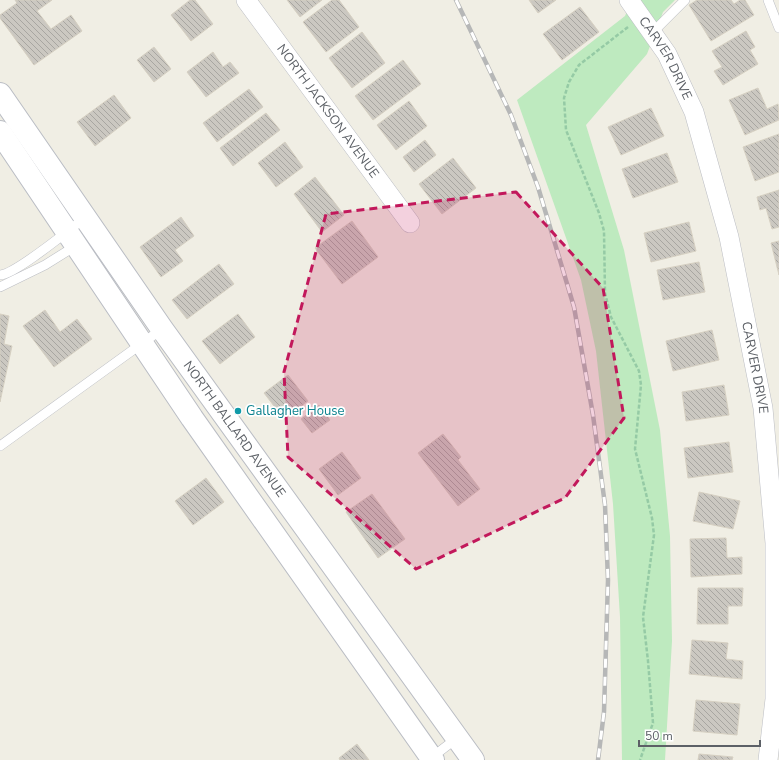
<svg xmlns="http://www.w3.org/2000/svg" width="779" height="760" font-family="'Nunito Sans',sans-serif">
	<style>
		.park { fill: #beeabf }
		.building { fill: url(#building-back-hatch); stroke: #d6d0c2 }
		.lines { fill: none; stroke-linecap: round; stroke-linejoin: round }
		.lane-casing { stroke: #bcbec4; stroke-width: 10 }
		.street-casing { stroke: #bcbec4; stroke-width: 20 }
		.secondary-casing { stroke: #babdc4; stroke-width: 24 }
		.path { stroke: #95caa5; stroke-width: 2.5; stroke-dasharray: 4 2; stroke-linecap: butt }
		.lane { stroke: #fff; stroke-width: 9 }
		.street { stroke: #fff; stroke-width: 19 }
		.secondary { stroke: #fff; stroke-width: 22 }
		.rail-casing { stroke: #b6b7b7; stroke-width: 4.5 }
		.rail { stroke: #fff; stroke-width: 3; stroke-dasharray: 9; stroke-linecap: butt }
		.marked { fill: #c2185b; fill-opacity: 0.2; stroke: #c2185b; stroke-width: 3; stroke-dasharray: 8 5; stroke-linejoin: round }
		.culture-dot { fill: #0f9aa8; stroke: #fff; stroke-width: 1.5 }
		.labels { text-anchor: middle; dominant-baseline: central; stroke-width: 3.5; stroke-linejoin: round; paint-order: stroke }
		.street-label { font-size: 13px; fill: #5c6066; stroke: #fff }
		.culture-label { font-size: 13px; fill: #0d838f; stroke: #fff; text-anchor: start }
	</style>
	<defs>
		<pattern id="building-back-hatch" width="6" height="6" patternUnits="userSpaceOnUse"><rect width="6" height="6" fill="#cbc8c1"/><path d="M-1 5l2 2M0 0l6 6M5-1l2 2" fill="none" stroke="#a8a6a1"/></pattern>
	</defs>
	<rect width="100%" height="100%" fill="#f0eee4"/>
	<path class="park" d="M 632,0 L 675,0 L 663,12 L 647,54 L 586,125 L 624,250 L 660,430 L 670,536 L 672,641 L 665,760 L 622,760 L 620,617 L 613,504 L 596,351 L 581,280 L 517,100 L 625,16 Z"/>
	<path class="building" d="M 15,0 L 52,0 L 37,11 L 51,29 L 71,15 L 82,31 L 34,65 L 0,18 L 0,15 L 17,3 Z
		M 190,0 L 195,0 L 213,24 L 191,41 L 171,15 Z
		M 287,0 L 322,0 L 300,17 Z
		M 332,0 L 339,0 L 359,27 L 326,52 L 303,22 Z
		M 529,0 L 556,0 L 538,13 Z
		M 697,0 L 731,0 L 734,4 L 740,0 L 745,0 L 754,15 L 711,41 L 689,5 Z
		M 580,7 L 599,32 L 562,60 L 543,34 Z
		M 746,31 L 755,47 L 750,50 L 758,64 L 723,85 L 714,71 L 722,67 L 712,51 Z
		M 362,32 L 385,63 L 352,88 L 329,58 Z
		M 154,47 L 171,69 L 154,82 L 137,60 Z
		M 213,52 L 223,67 L 230,62 L 239,73 L 206,97 L 187,72 Z
		M 403,60 L 421,84 L 373,120 L 355,96 Z
		M 758,88 L 767,109 L 778,104 L 779,120 L 745,135 L 729,100 Z
		M 249,89 L 263,107 L 217,142 L 203,123 Z
		M 114,95 L 131,118 L 95,146 L 77,122 Z
		M 409,101 L 427,126 L 396,150 L 377,125 Z
		M 651,108 L 664,136 L 621,155 L 608,127 Z
		M 266,113 L 280,130 L 233,166 L 220,148 Z
		M 779,134 L 779,172 L 755,181 L 743,147 Z
		M 425,140 L 436,155 L 414,172 L 403,157 Z
		M 285,142 L 303,167 L 276,187 L 258,163 Z
		M 667,153 L 678,182 L 633,198 L 622,169 Z
		M 453,158 L 476,188 L 442,214 L 419,184 Z
		M 315,177 L 344,215 L 322,232 L 294,194 Z
		M 779,190 L 779,227 L 772,229 L 766,208 L 760,210 L 757,197 Z
		M 181,217 L 194,236 L 175,250 L 183,261 L 161,277 L 140,247 Z
		M 352,221 L 378,257 L 342,284 L 315,248 Z
		M 689,222 L 696,251 L 651,262 L 644,233 Z
		M 779,241 L 779,275 L 771,243 Z
		M 699,262 L 705,292 L 663,300 L 657,270 Z
		M 219,264 L 234,284 L 187,319 L 172,300 Z
		M 45,310 L 60,332 L 77,319 L 92,339 L 54,367 L 23,326 Z
		M 0,314 L 9,316 L 4,344 L 12,346 L 0,402 Z
		M 238,314 L 255,337 L 220,364 L 202,341 Z
		M 712,330 L 719,360 L 673,371 L 666,341 Z
		M 288,375 L 308,401 L 284,419 L 264,393 Z
		M 724,385 L 729,415 L 686,421 L 682,392 Z
		M 319,405 L 330,420 L 312,433 L 301,419 Z
		M 443,434 L 461,457 L 458,460 L 480,489 L 458,506 L 418,453 Z
		M 729,442 L 733,472 L 688,478 L 684,448 Z
		M 342,452 L 361,478 L 338,495 L 319,469 Z
		M 206,478 L 224,502 L 193,525 L 175,501 Z
		M 699,492 L 740,501 L 733,529 L 693,521 Z
		M 372,494 L 405,539 L 378,558 L 346,512 Z
		M 726,538 L 727,558 L 742,557 L 742,574 L 691,577 L 690,539 Z
		M 698,588 L 743,588 L 742,606 L 728,606 L 728,624 L 697,624 Z
		M 692,640 L 728,643 L 726,659 L 743,661 L 742,679 L 689,674 Z
		M 696,700 L 740,704 L 737,735 L 693,731 Z
		M 357,744 L 369,760 L 340,760 L 339,758 Z
		M 699,754 L 733,757 L 732,760 L 698,760 Z"/>
	<g class="lines">
		<g class="lane-casing">
			<path id="lane" d="M 768,0 L 779,28
				M 652,33 L 685,0
				M 0,275 C 16,274 70,229 86,217
				M 0,287 L 45,265 L 77,245
				M 0,446 L 162,329
				M 431,758 L 457,738"/>
		</g>
		<g class="street-casing">
			<g id="street">
				<path id="s1" d="M 246,0 L 410,223"/>
				<path id="s2" d="M 629,0 L 667,54 L 694,112 L 729,237 L 763,408 L 775,543 L 775,699 L 768,760"/>
			</g>
		</g>
		<g class="secondary-casing">
			<g id="secondary">
				<path id="s3" d="M 0,94 L 162,329 L 473,760"/>
				<path d="M 0,132 L 192,418 L 433,760"/>
			</g>
		</g>
		<path class="path" d="M 628,27 L 579,65 L 569,82 L 564,98 L 566,130 L 599,213 L 604,231 L 605,293 L 611,317 L 639,371 L 641,385 L 635,449 L 652,518 L 654,535 L 643,617 L 648,661 L 653,723 L 640,760"/>
		<use href="#lane" class="lane"/>
		<use href="#street" class="street"/>
		<use href="#secondary" class="secondary"/>
		<g class="rail-casing">
			<path id="rail" d="M 456,0 L 511,115 L 538,187 L 574,307 L 593,415 L 605,505 L 608,580 L 604,712 L 598,760"/>
		</g>
		<use href="#rail" class="rail"/>
	</g>
	<path class="marked" d="M 516,192 L 603,288 L 624,418 L 565,498 L 416,569 L 288,457 L 284,372 L 326,214 Z"/>
	<circle class="culture-dot" cx="238" cy="411" r="4"/>
	<g class="labels">
		<g class="street-label">
			<text stroke="none"><textPath href="#s2" startOffset="69">CARVER DRIVE</textPath></text>
			<text stroke="none"><textPath href="#s1" startOffset="138">NORTH JACKSON AVENUE</textPath></text>
			<text stroke="none"><textPath href="#s2" startOffset="393">CARVER DRIVE</textPath></text>
			<text stroke="none"><textPath href="#s3" startOffset="409">NORTH BALLARD AVENUE</textPath></text>
		</g>
		<g class="culture-label">
			<text x="246" y="411">Gallagher House</text>
		</g>
	</g>
	<path d="M639 740v6h121v-6" fill="none" stroke="#5c6066" stroke-width="2"/>
	<text x="645" y="740" font-size="12" fill="#5c6066" stroke="#ffffff" stroke-width="3" paint-order="stroke">50 m</text>
</svg>
